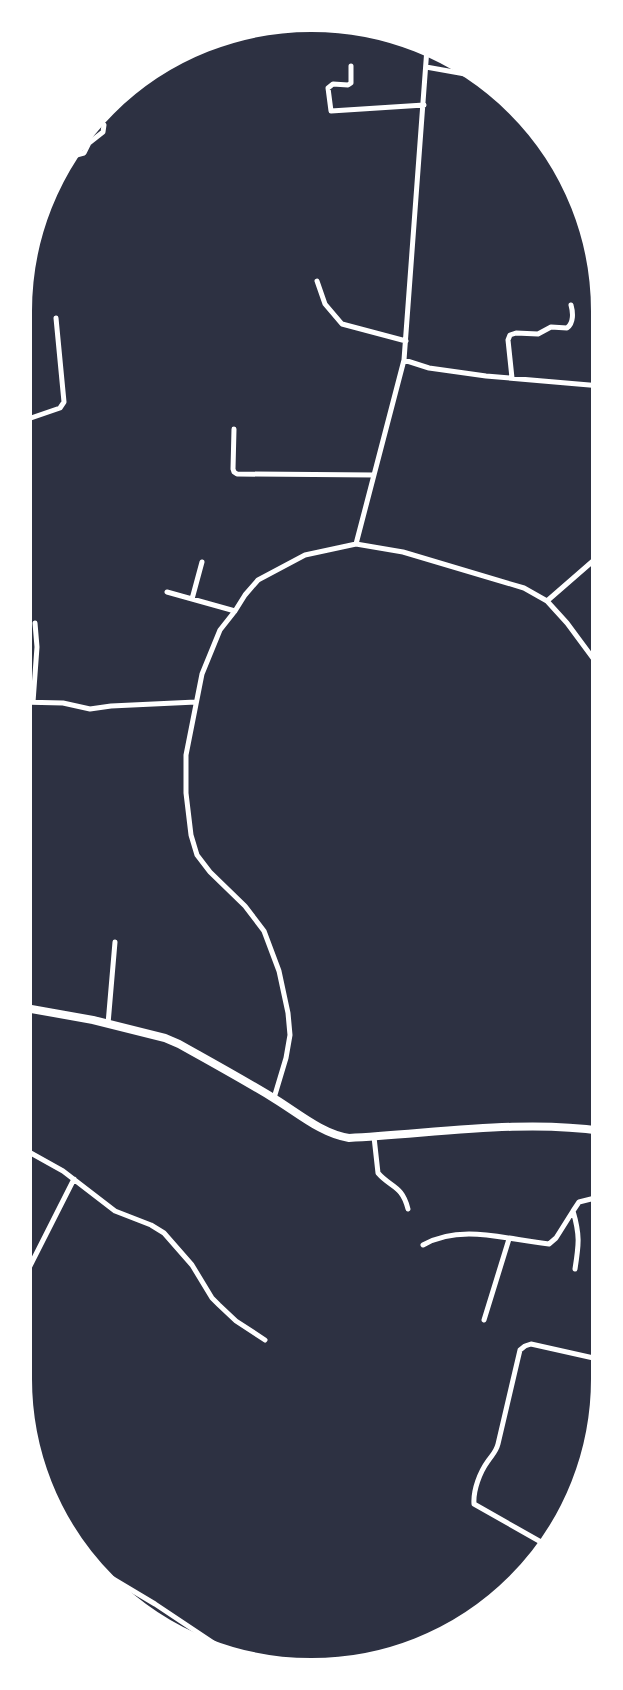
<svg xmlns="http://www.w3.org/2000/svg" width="623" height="1690" font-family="Overpass,sans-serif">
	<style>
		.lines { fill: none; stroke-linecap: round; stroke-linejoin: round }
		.minor { stroke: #fff; stroke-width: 5 }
		.tertiary { stroke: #fff; stroke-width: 8 }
		.rim { fill: none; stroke: #fff; stroke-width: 6 }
	</style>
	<rect width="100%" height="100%" fill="#2d3142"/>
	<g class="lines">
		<path class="minor" d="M 351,66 L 351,83 L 348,85 L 333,84 L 328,88 L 331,111 L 424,105
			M 426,67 L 482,77
			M 69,157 L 84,153 L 89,143 L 103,132 L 104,125
			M 317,281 L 325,304 L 342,324 L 406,341
			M 404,360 L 429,368 L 486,376 L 601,386
			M 512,378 L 508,340 L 510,335 L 516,333 L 538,334 L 551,327 L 567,328 C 574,323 573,312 571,305
			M 20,424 L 28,419 L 60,408 L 64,402 L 56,318
			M 234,429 L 233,469 L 234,472 L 237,474 L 374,475
			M 356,544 L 403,552 L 524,588 L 547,601 L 567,623 L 601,669
			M 167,592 L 235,611
			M 192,599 L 202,562
			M 547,601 L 601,554
			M 20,702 L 63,703 L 90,709 L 111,706 L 196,702
			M 33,702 L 37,647 L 35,623
			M 108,1024 L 115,942
			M 274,1098 L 286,1058 L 290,1035 L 288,1013 L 279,971 L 264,931 L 245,906 L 210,872 L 197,855 L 191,835 L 186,793 L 186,755 L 202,674 L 220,630 L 235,611 L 245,595 L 258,580 L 305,555 L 356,544 L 404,360 L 427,48
			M 374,1137 L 378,1173 C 391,1188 402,1185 408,1209
			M 20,1147 L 63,1171 L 115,1211 L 151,1225 L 164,1233 L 192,1265 L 212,1298 L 219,1305 L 236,1321 L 265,1340
			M 423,1245 C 461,1223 508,1240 549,1244 L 556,1238 L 573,1211
			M 575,1269 C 579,1244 580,1235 573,1211 L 579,1202 L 603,1196
			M 20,1279 L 27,1272 L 74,1179
			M 484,1320 L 509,1239
			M 549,1544 L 541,1542 L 474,1504 C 473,1490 480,1472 488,1461 C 492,1455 496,1452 498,1444 L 520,1350 L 525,1346 L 531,1344 L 598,1359 L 603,1358
			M 88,1564 L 155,1604 L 227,1652"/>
		<path class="tertiary" d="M 20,1007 L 93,1020 L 165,1038 L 179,1044 C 211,1062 244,1080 275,1099 C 298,1113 322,1134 349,1138 C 431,1134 521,1119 602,1131"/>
	</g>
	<path d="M0 0H623V1690H0ZM311 29H312A282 282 0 0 1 594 311V1379A282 282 0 0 1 312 1661H311A282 282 0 0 1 29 1379V311A282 282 0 0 1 311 29Z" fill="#fff" fill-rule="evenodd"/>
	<path class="rim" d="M311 29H312A282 282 0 0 1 594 311V1379A282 282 0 0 1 312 1661H311A282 282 0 0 1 29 1379V311A282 282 0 0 1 311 29Z"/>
</svg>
